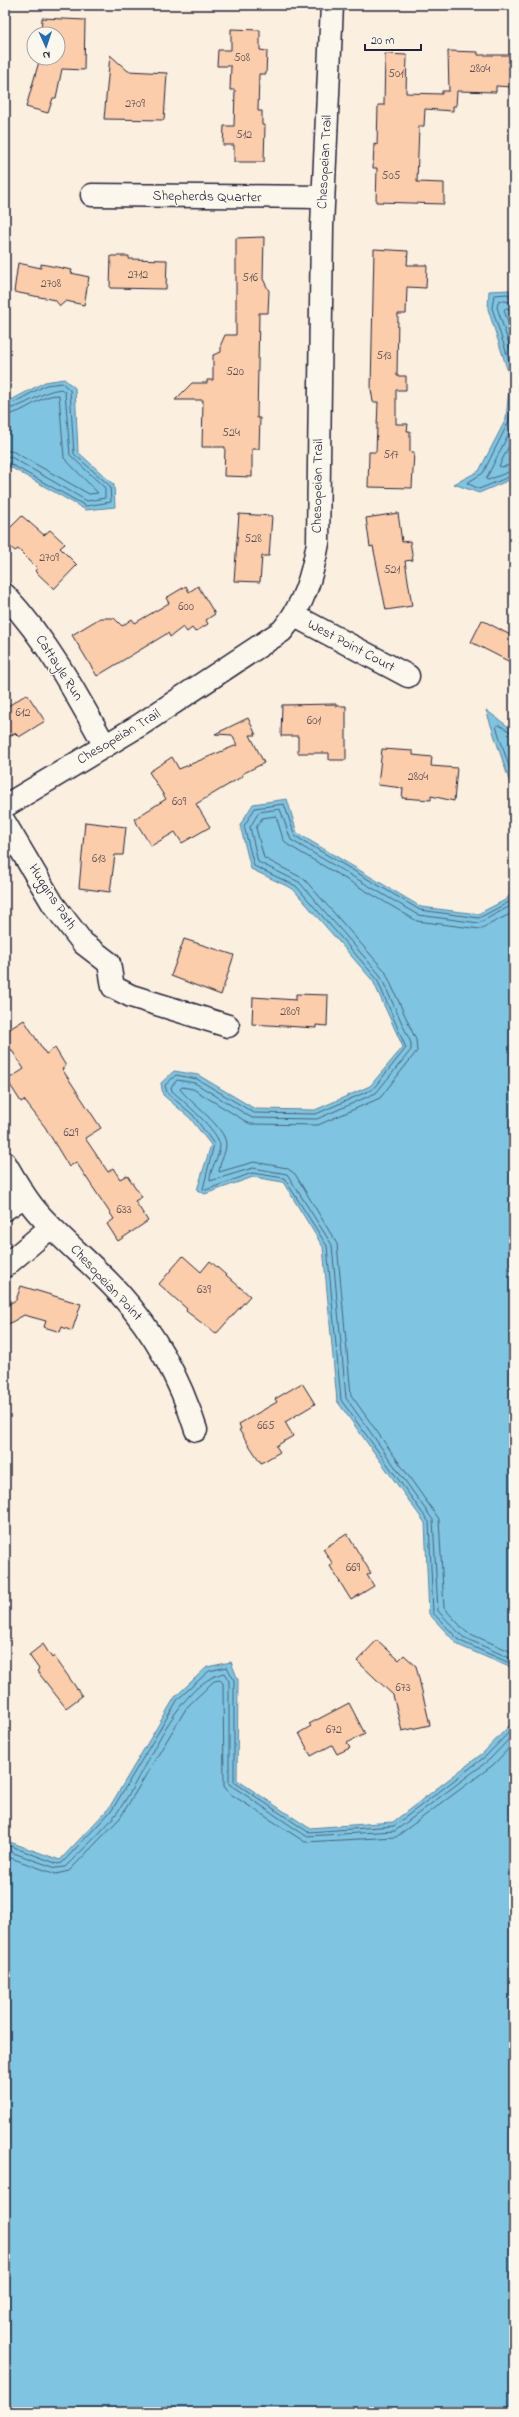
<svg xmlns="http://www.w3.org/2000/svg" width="519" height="2417" font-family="'Indie Flower',sans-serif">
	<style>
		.water { fill: #7fc4e0; stroke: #5a839e }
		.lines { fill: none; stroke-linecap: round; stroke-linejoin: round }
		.shore { stroke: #47637d; stroke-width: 1 }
		.building { fill: #fbcdaa; stroke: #22223b }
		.minor-casing { stroke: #22223b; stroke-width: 25 }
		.minor { stroke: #fbf7ec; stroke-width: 22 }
		.labels { text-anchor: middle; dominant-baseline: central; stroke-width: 3; stroke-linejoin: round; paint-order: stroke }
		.number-label { font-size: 12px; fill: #584d57 }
		.street-label { font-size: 14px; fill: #22223b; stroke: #fbf7ec }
	</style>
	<rect width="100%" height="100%" fill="#fbefdf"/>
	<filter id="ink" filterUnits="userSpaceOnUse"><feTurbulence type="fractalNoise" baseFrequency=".025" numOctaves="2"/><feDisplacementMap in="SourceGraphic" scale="8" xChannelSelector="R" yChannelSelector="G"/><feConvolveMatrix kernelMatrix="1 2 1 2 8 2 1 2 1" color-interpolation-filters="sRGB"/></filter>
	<g filter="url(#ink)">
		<path class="water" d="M 509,290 L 514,296 L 514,478 L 479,493 L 454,484 L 479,471 L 506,419 L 510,378 L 488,309 L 489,291 Z
			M 64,379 L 75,388 L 78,452 L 114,485 L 115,507 L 86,510 L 5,464 L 5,401 L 13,399 L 45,382 Z
			M 486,710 L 514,731 L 514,795 Z
			M 287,799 L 297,833 L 421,907 L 478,914 L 507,899 L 514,888 L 514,1669 L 458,1645 L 429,1614 L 425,1523 L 337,1401 L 323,1247 L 283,1182 L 253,1177 L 205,1194 L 197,1190 L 211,1145 L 190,1118 L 163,1095 L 161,1083 L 174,1071 L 198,1075 L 255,1109 L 315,1110 L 370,1086 L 403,1047 L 373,981 L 293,889 L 251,869 L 240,825 L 253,804 Z
			M 231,1662 L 238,1680 L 237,1780 L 309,1828 L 393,1822 L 483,1753 L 514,1721 L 514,2412 L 5,2412 L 5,1824 L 7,1841 L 60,1860 L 109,1808 L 175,1697 L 207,1667 Z"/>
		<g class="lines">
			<path class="shore" d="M 514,298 L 507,294 L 494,295 L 492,308 L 514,376
				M 514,303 L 499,300 L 497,307 L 514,360
				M 514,309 L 506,308 L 504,310 L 514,341
				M 514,381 L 509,421 L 483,473 L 467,483 L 479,489 L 514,475
				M 5,404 L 15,402 L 46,385 L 62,383 L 70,390 L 74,454 L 110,486 L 111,502 L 86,506 L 5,461
				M 5,409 C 25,408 40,391 61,389 L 65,392 L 70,455 L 105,488 L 105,498 L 87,501 L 11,457 L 5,456
				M 5,415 C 25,414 40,394 59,395 L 64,458 L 98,493 L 89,494 L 14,452 L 5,450
				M 514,423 L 486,479 L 488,480 L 514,470
				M 514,436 L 499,466 L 502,467 L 514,464
				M 514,734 L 499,725 L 496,726 L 514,782
				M 514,895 L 509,902 L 479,918 L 420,910 L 295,836 L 284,804 L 255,808 L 244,826 L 254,866 L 296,886 L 377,979 L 406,1048 L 373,1089 L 316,1114 L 254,1113 L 197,1079 L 176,1075 L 165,1085 L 167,1093 L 193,1115 L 214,1144 L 203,1189 L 206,1190 L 252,1173 L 284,1178 L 327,1246 L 341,1400 L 429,1522 L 433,1613 L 460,1641 L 514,1665
				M 514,904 L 479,923 L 418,915 L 291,840 L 280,809 L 259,812 L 250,827 L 258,862 L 299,882 L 380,975 L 411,1043 L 411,1050 L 376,1093 L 317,1119 L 252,1118 L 195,1083 L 177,1080 L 171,1087 L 172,1091 C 182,1100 220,1132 220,1146 C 219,1158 209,1170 210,1181 L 253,1168 L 287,1174 L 332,1245 L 346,1398 L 433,1520 L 438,1611 L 463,1637 L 514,1660
				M 514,912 L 480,929 L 417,921 L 288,845 L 283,839 L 276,816 L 262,818 L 256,828 L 264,858 L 304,879 L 385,971 L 416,1040 L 417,1051 L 380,1098 L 318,1125 L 250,1124 L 193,1089 L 182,1087 L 180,1089 C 190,1103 225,1126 226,1144 C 226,1154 219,1163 219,1172 L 254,1162 L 287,1168 L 295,1174 L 337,1244 L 351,1395 L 439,1519 L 444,1608 L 466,1632 L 514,1653
				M 5,1844 L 58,1864 L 62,1863 L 112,1810 L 178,1699 L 209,1671 L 227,1667 L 234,1680 L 234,1782 L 308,1832 L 394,1826 L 486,1756 L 514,1727
				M 5,1850 L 56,1868 L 65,1867 C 82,1850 101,1833 116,1814 C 145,1776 175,1684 224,1673 L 229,1681 L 229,1784 L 306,1836 L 395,1831 L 489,1760 L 514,1734
				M 5,1856 L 56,1874 L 69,1871 L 120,1818 L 187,1707 L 214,1681 L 220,1680 L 223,1683 L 224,1786 L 229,1793 L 305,1842 L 396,1837 L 493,1765 L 514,1743"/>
		</g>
		<path class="building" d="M 42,18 L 85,20 L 84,70 L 62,69 L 56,98 L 53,98 L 48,113 L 26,107 L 40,58 L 58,58 L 58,34 L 41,34 Z
			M 231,29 L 260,30 L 260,50 L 267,51 L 266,74 L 259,74 L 258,111 L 262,111 L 262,125 L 265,125 L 264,162 L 234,162 L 234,145 L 223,145 L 224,126 L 234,126 L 235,90 L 230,90 L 231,66 L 217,66 L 218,50 L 231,50 Z
			M 448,51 L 478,52 L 478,55 L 512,55 L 512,87 L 496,86 L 496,92 L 457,91 L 456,106 L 453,106 L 453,111 L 425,109 L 424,126 L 419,126 L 417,182 L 444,183 L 444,204 L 376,202 L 377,168 L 373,168 L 374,144 L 377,145 L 378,105 L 384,105 L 385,54 L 407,55 L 406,93 L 442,94 L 442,91 L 449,91 Z
			M 110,55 L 128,71 L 167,73 L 164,120 L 104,119 Z
			M 264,237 L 263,279 L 269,291 L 268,313 L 259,313 L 257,418 L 260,418 L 259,449 L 252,449 L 252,477 L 224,476 L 225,447 L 202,447 L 203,400 L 175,400 L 192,383 L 207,383 L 207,380 L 213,380 L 213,355 L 221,352 L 221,344 L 225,335 L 236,335 L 236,238 Z
			M 374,249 L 408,251 L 407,265 L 427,265 L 426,288 L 407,287 L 406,314 L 398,314 L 397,376 L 406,376 L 406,390 L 396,390 L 396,424 L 408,424 L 407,431 L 410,431 L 410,452 L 414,452 L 412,488 L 368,487 L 369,452 L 376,452 L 378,402 L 373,402 L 371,389 Z
			M 111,256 L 129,256 L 129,259 L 167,260 L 166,289 L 110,288 Z
			M 18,263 L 41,268 L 41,264 L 72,270 L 71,273 L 89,277 L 84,305 L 66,301 L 60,306 L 55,300 L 14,292 Z
			M 398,513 L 402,542 L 410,541 L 413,560 L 405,561 L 412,606 L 386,610 L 373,546 L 370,547 L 366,518 Z
			M 239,514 L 272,516 L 269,556 L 262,556 L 260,582 L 234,581 Z
			M 22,516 L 44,535 L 50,530 L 65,544 L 60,548 L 77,565 L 54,589 L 35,571 L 37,568 L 18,549 L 15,551 L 5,542 L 5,533 Z
			M 186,586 L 189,592 L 198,586 L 215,614 L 206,620 L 208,624 L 195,632 L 192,628 L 187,632 L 183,627 L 170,637 L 168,633 L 97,676 L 72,635 L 100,618 L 114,618 L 122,626 L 132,619 L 135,623 L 169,603 L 166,598 Z
			M 482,620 L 514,637 L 514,664 L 471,642 Z
			M 27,694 L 45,721 L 19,737 L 15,733 L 5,739 L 5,708 Z
			M 336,704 L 336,706 L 346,706 L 346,760 L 329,760 L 329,753 L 298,753 L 298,736 L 281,736 L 282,705 Z
			M 248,718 L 256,735 L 250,735 L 264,763 L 242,774 L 243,776 L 196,804 L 210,827 L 182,843 L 175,832 L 151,846 L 134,819 L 166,799 L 149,772 L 172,757 L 179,769 L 237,745 L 232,735 L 215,734 Z
			M 382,749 L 413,751 L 413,755 L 432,757 L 431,766 L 457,768 L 454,801 L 431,796 L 431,800 L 402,798 L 403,788 L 378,785 Z
			M 85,822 L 126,827 L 123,855 L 115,855 L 110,892 L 79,888 Z
			M 184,939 L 234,955 L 221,995 L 171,976 Z
			M 296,994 L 328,995 L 327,1026 L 316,1025 L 316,1028 L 252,1024 L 253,997 L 296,1000 Z
			M 24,1020 L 46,1054 L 55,1048 L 66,1066 L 62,1069 L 101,1128 L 85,1138 L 108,1172 L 113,1168 L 120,1179 L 127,1175 L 142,1197 L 135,1201 L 148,1221 L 118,1241 L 107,1224 L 114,1219 L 76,1162 L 69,1167 L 45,1127 L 24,1100 L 21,1102 L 7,1080 L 24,1069 L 5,1040 L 5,1032 Z
			M 183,1256 L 201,1272 L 210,1261 L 250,1296 L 216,1334 L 186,1311 L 187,1309 L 159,1284 Z
			M 21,1286 L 81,1304 L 72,1331 L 62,1327 L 60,1332 L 44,1327 L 46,1321 L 24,1315 L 5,1326 L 5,1306 L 16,1300 Z
			M 302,1383 L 315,1404 L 285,1422 L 293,1436 L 276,1446 L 280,1452 L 261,1463 L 239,1430 L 241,1429 L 239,1424 L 277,1402 L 275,1399 Z
			M 347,1534 L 371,1573 L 367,1575 L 374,1586 L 351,1600 L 330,1566 L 333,1564 L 323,1549 Z
			M 377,1640 L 399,1660 L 404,1655 L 416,1666 L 430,1725 L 402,1731 L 393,1695 L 357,1661 Z
			M 43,1644 L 52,1658 L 54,1656 L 82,1696 L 66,1708 L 37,1671 L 39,1669 L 29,1655 Z
			M 349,1703 L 365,1734 L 347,1743 L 350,1748 L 337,1754 L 332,1745 L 311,1756 L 299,1733 L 311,1726 L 309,1724 Z"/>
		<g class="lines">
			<g class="minor-casing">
				<path id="minor" d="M 92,195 L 323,197
					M 5,595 C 47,640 76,693 105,746
					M 295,616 L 408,676
					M 5,806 L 140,725 L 282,631 C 304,605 312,576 318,543 L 322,227 L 332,5
					M 5,823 L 53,904 L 83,943 L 109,963 L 113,987 L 131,996 L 228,1026
					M 5,1163 C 15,1180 25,1199 39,1214 C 64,1242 94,1265 119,1293 C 155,1333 180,1379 196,1430
					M 5,1209 L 25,1196
					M 5,1266 L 51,1227"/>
			</g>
			<use href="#minor" class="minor"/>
		</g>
	</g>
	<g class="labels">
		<g class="number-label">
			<text x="242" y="58">508</text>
			<text x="480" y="69">2804</text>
			<text x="396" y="74">501</text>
			<text x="135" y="104">2709</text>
			<text x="244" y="135">512</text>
			<text x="391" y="176">505</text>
			<text x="138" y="275">2712</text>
			<text x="250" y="278">516</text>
			<text x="51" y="284">2708</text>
			<text x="384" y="356">513</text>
			<text x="235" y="372">520</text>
			<text x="231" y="433">524</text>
			<text x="391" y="455">517</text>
			<text x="253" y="539">528</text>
			<text x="49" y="558">2709</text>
			<text x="392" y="570">521</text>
			<text x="186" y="607">600</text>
			<text x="23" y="713">612</text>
			<text x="314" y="721">601</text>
			<text x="418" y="777">2804</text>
			<text x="179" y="802">609</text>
			<text x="99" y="859">613</text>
			<text x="290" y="1012">2809</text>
			<text x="71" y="1133">629</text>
			<text x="124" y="1210">633</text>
			<text x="204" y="1290">639</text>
			<text x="266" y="1426">665</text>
			<text x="353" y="1568">669</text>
			<text x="403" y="1688">673</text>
			<text x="334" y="1730">672</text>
		</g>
		<g class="street-label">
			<text transform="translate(325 162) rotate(-87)">Chesopeian Trail</text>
			<text transform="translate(207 197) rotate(1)">Shepherds Quarter</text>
			<text transform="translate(318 486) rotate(-89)">Chesopeian Trail</text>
			<text transform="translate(351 646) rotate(28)">West Point Court</text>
			<text transform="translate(59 668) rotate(57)">Cattayle Run</text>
			<text transform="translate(119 737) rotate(-31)">Chesopeian Trail</text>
			<text transform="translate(52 897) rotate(57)">Huggins Path</text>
			<text transform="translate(106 1283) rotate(47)">Chesopeian Point</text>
		</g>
	</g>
	<rect width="519" height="2417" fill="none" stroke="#fbf7ec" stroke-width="20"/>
	<rect x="10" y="10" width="499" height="2397" fill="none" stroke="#22223b" stroke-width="1.5" filter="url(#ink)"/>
	<g transform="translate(46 46) rotate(177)"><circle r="19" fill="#fbf7ec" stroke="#a4a2a5"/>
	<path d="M0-3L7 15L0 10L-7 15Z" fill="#1f6fb2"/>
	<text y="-6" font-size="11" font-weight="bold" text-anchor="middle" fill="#22223b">N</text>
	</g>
	<path d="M365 44v6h56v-6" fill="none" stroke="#22223b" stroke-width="2"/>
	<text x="371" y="44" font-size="12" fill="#22223b" stroke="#fbf7ec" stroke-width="3" paint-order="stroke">20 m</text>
</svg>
